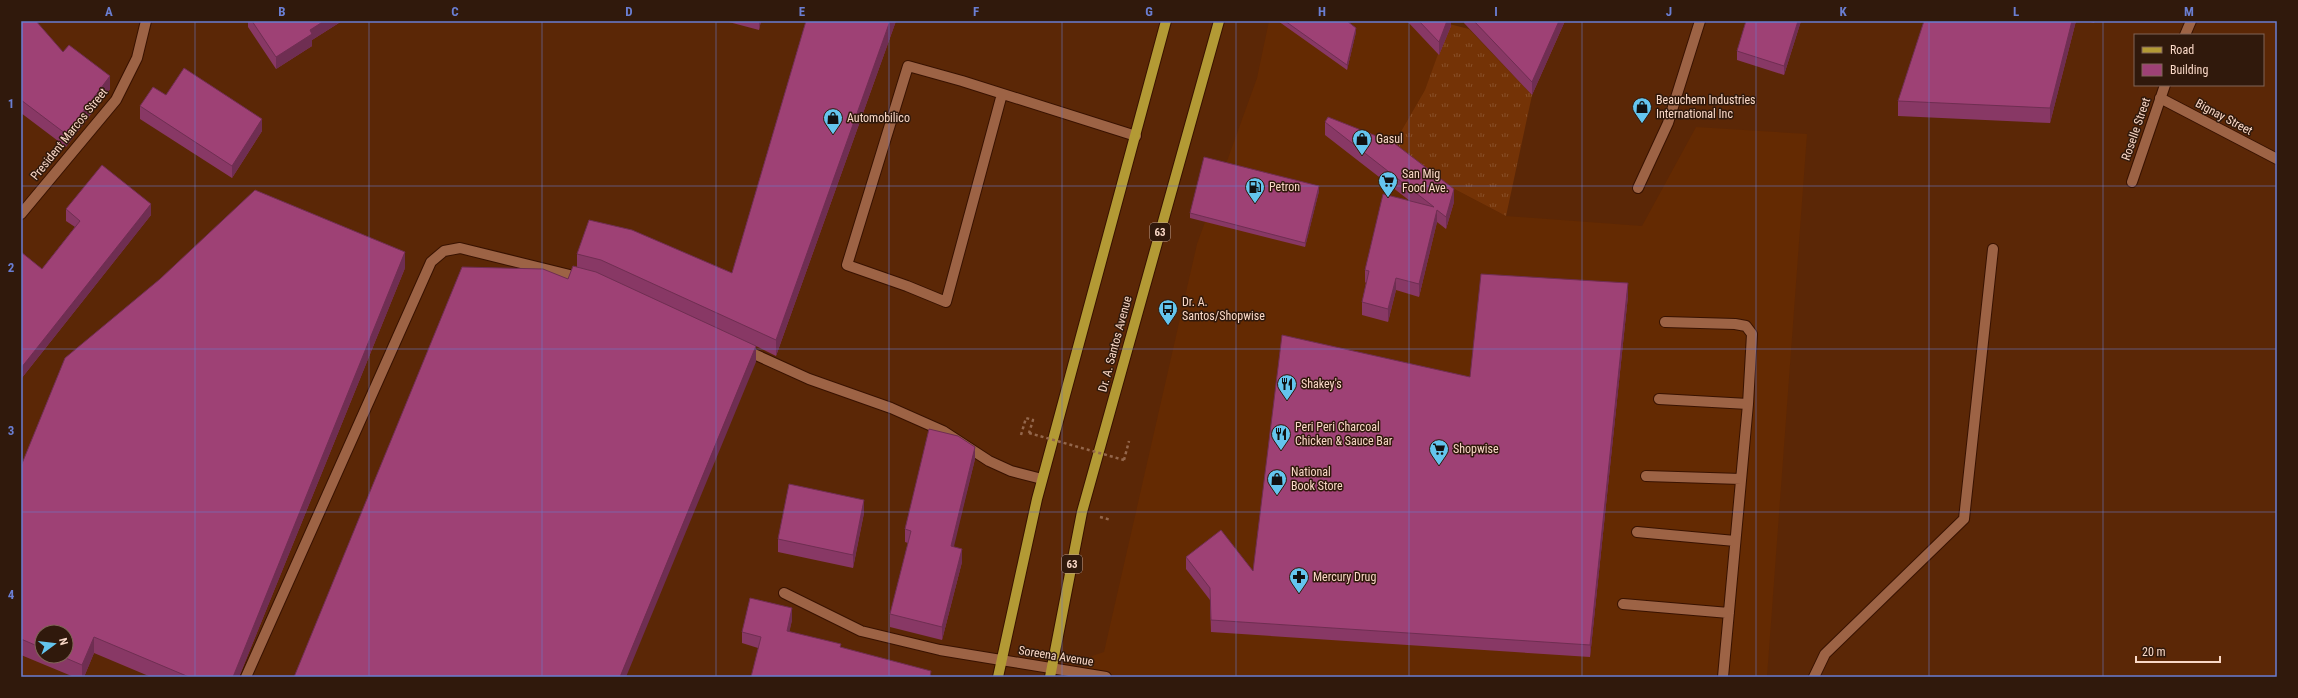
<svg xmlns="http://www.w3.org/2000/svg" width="2298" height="698" font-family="'Roboto Condensed',sans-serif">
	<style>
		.built { fill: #642a02 }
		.grass { fill: url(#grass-tufts) }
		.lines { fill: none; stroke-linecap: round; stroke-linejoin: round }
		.lane-casing { stroke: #381200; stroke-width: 12 }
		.street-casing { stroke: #381200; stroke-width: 12 }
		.primary-casing { stroke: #381200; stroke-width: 12 }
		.path { stroke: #94674c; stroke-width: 2.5; stroke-dasharray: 3 3; stroke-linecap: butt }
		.lane { stroke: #9d6345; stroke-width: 10 }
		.street { stroke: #9d6345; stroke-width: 10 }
		.primary { stroke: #b39a35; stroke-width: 10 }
		.path-bridge { stroke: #94674c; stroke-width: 2.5; stroke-dasharray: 3 3; stroke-linecap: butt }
		.wall { fill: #883865; fill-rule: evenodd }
		.shaded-wall { fill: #6f2e52 }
		.building { fill: #9e4175; stroke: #6f2e52 }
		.grid { fill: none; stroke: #6a7ed2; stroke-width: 1; stroke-opacity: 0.55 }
		.labels { text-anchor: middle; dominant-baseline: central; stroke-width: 3; stroke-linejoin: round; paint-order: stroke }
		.shield { fill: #30190c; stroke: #bd9f8f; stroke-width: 1 }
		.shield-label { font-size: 11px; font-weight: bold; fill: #f9d8c7 }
		.poi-label { font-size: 12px; fill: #f9d8c7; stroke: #30190c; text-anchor: start }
		.street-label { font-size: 12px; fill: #f9d8c7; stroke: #30190c }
		.neatline { fill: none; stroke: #6a7ed2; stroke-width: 1.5 }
		.grid-label { font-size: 13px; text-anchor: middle; font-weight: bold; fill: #6a7ed2 }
	</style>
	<defs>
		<pattern id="grass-tufts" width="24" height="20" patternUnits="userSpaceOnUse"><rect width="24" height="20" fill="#743306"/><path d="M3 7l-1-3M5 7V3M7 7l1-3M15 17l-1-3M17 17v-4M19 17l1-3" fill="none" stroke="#895029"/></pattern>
	</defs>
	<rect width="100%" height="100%" fill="#5b2706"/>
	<path class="built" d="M 1269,21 L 1446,21 L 1439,54 L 1425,90 L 1388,154 L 1506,216 L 1642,226 L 1696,127 L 1807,134 L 1767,677 L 1085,677 L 1087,664 L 1092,656 L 1104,652 L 1197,244 L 1257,78 Z"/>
	<path class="grass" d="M 1449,24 L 1469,29 L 1532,95 L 1506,216 L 1388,154 L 1425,90 Z"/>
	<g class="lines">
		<g class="lane-casing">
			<path id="lane" d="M 1002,94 L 946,302 L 907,286 L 847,265 L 908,66 L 962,81 L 1136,136
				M 1665,322 L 1735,324 L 1746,326 L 1752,334 L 1748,404 L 1723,677
				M 743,349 L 809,379 L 891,408 L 943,431 L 989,461 L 1011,471 L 1042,479
				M 1659,399 L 1748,404
				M 1646,476 L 1741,479
				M 1637,532 L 1735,541
				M 784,593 L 861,631 L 940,650 L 1001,660
				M 1623,604 L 1729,613
				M 246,677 L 431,262 L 444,251 L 460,248 L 582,278
				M 1814,677 L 1825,654 L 1964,519 L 1993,249"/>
		</g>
		<g class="street-casing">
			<path id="street" d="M 2185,35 L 2191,21
				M 2160,98 L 2277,159
				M 2132,182 L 2165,85
				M 1638,188 L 1668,123 L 1700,21
				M 21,214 L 116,100 L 137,58 L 146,21
				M 1001,660 L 1106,677"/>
		</g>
		<g class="primary-casing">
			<path id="primary" d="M 998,677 L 1037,499 L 1166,21
				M 1050,677 L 1082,512 L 1219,21"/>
		</g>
		<path class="path" d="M 1021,435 L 1026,418 L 1033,420 L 1029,433
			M 1124,460 L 1129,441
			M 1100,517 L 1111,520"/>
		<use href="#lane" class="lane"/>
		<use href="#street" class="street"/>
		<use href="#primary" class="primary"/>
		<path class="path-bridge" d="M 1029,433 L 1124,460"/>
	</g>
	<path class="wall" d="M 21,21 L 63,52 L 110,89 L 66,147 L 21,113 Z
		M 248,21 L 342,21 L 312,40 L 312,46 L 276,69 L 248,27 Z
		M 725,21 L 761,21 L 759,30 Z
		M 806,21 L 896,21 L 776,356 L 756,346 L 756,362 L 568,279 L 577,267 L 577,254 L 732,273 Z
		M 1278,21 L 1347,21 L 1356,32 L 1347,70 Z
		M 1407,21 L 1451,21 L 1451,26 L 1439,55 Z
		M 1464,21 L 1565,21 L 1532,95 L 1464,23 Z
		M 1746,21 L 1801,21 L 1784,75 L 1737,60 L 1737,51 Z
		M 2076,21 L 2050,123 L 1898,116 L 1898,101 Z
		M 2087,21 L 2095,21 L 2094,23 Z
		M 166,95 L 262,131 L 232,178 L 140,119 L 140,106 Z
		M 1325,122 L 1454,202 L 1446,229 L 1437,222 L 1419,297 L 1396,290 L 1388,322 L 1362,315 L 1362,302 L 1366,283 L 1365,282 L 1365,270 L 1410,201 L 1325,135 Z
		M 1319,191 L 1305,247 L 1190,218 L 1190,213 Z
		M 66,209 L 151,215 L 21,379 L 21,252 L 42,269 L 75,227 L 66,221 Z
		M 405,268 L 239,677 L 151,677 L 94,653 L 84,677 L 74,677 L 21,655 L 21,466 ZM 42,632 L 66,656 L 42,656 Z
		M 1628,296 L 1590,657 L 1211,632 L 1210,600 L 1186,569 L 1186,557 L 1253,571 L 1470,377 Z
		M 975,459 L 953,547 L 962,562 L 942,640 L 890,627 L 890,614 L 908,543 L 905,542 L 905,529 Z
		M 864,513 L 853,568 L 778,552 L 778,539 Z
		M 792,620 L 789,632 L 841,647 L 931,677 L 758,648 L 742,643 L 742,632 Z"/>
	<path class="shaded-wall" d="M 324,21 L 342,21 L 312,40 L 312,46 L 276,69 L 276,57 L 310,30 Z
		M 759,21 L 761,21 L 759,30 Z
		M 890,21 L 896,21 L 776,356 L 776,340 Z
		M 1447,21 L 1451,21 L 1451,26 L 1439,55 L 1439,42 Z
		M 1559,21 L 1565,21 L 1532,95 L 1532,82 Z
		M 1798,21 L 1801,21 L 1784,75 L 1784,66 Z
		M 2072,21 L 2076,21 L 2050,123 L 2050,108 Z
		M 1356,28 L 1356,32 L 1347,70 L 1347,65 Z
		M 110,76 L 110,89 L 66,147 L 66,134 Z
		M 262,119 L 262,131 L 232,178 L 232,166 Z
		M 1319,186 L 1319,191 L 1305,247 L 1305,243 Z
		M 1454,189 L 1454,202 L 1446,229 L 1446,217 Z
		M 151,204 L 151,215 L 21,379 L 21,368 Z
		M 1437,210 L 1437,222 L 1419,297 L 1419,284 Z
		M 405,252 L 405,268 L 239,677 L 233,677 Z
		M 1396,278 L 1396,290 L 1388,322 L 1388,309 Z
		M 1628,283 L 1628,296 L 1590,657 L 1590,645 Z
		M 756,346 L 756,362 L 626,677 L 620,677 Z
		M 975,447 L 975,459 L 951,559 L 951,546 Z
		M 864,500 L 864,513 L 853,568 L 853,555 Z
		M 962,549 L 962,562 L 942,640 L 942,627 Z
		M 792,608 L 792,620 L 787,643 L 787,631 Z
		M 94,637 L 94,653 L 84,677 L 82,677 L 82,665 Z"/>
	<path class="building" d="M 21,21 L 36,21 L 63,52 L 69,45 L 110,76 L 66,134 L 21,100 Z
		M 252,21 L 324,21 L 310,30 L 312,34 L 276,57 Z
		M 806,21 L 890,21 L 776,340 L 601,260 L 577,254 L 589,220 L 632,230 L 732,273 Z
		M 1285,21 L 1347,21 L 1356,28 L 1347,65 Z
		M 1419,21 L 1447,21 L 1439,42 Z
		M 1474,21 L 1559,21 L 1532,82 Z
		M 1746,21 L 1798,21 L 1784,66 L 1737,51 Z
		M 1924,21 L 2072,21 L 2050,108 L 1898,101 Z
		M 184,68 L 262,119 L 232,166 L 140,106 L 153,87 L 166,95 Z
		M 1328,117 L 1394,143 L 1454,189 L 1446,217 L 1437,210 L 1419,284 L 1396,278 L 1388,309 L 1362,302 L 1369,271 L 1365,270 L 1383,194 L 1434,207 L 1325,122 Z
		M 1204,157 L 1319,186 L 1305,243 L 1190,213 Z
		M 102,165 L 151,204 L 21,368 L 21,252 L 42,269 L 80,221 L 66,209 Z
		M 255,190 L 405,252 L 233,677 L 189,677 L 94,637 L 82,665 L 61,656 L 66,656 L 66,632 L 42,632 L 42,648 L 21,639 L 21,466 L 65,358 L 160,279 Z
		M 573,266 L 596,272 L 756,346 L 620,677 L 294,677 L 462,267 L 543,269 L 568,279 Z
		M 1481,274 L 1628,283 L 1590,645 L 1211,620 L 1210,588 L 1186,557 L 1221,530 L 1253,571 L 1282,335 L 1470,377 Z
		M 929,429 L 958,436 L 975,447 L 951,546 L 962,549 L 942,627 L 890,614 L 911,531 L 905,529 Z
		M 789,484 L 864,500 L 853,555 L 778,539 Z
		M 750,598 L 792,608 L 787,631 L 841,644 L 840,647 L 931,671 L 930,677 L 751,677 L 761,637 L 742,632 Z"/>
	<path class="grid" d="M 195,21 L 195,677M 369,21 L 369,677M 542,21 L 542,677M 716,21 L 716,677M 889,21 L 889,677M 1062,21 L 1062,677M 1236,21 L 1236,677M 1409,21 L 1409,677M 1582,21 L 1582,677M 1756,21 L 1756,677M 1929,21 L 1929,677M 2103,21 L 2103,677M 21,186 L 2277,186M 21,349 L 2277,349M 21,512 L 2277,512"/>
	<defs>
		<g id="shop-pin" transform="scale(1)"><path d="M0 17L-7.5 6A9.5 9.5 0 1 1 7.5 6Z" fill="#64c5ee" stroke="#30190c"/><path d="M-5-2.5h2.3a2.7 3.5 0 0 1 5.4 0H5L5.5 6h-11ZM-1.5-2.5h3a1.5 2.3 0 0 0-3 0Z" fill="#111"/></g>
		<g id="supermarket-pin" transform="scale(1)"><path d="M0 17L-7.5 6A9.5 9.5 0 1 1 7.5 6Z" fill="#64c5ee" stroke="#30190c"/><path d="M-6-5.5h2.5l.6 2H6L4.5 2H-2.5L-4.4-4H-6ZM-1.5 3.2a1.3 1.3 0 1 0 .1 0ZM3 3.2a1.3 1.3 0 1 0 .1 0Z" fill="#111"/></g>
		<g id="fuel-pin" transform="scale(1)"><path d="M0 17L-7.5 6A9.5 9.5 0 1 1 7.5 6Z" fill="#64c5ee" stroke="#30190c"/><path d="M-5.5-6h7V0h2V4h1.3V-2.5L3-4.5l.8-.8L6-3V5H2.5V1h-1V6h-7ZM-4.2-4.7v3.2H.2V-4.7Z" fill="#111"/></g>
		<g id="bus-pin" transform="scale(1)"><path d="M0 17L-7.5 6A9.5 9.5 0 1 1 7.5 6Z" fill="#64c5ee" stroke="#30190c"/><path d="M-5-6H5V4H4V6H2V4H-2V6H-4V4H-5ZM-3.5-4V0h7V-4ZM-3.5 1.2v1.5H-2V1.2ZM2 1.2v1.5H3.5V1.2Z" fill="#111"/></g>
		<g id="restaurant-pin" transform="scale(1)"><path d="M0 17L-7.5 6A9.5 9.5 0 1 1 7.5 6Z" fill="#64c5ee" stroke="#30190c"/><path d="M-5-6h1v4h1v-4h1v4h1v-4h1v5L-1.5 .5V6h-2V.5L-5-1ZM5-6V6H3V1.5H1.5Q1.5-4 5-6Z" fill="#111"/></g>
		<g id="pharmacy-pin" transform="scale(1)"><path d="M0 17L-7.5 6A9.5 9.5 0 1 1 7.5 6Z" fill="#64c5ee" stroke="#30190c"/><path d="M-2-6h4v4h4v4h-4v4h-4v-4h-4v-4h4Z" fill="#111"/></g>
	</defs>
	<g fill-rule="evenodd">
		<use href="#shop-pin" x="1642" y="107"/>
		<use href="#shop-pin" x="833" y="118"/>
		<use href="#shop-pin" x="1362" y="139"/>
		<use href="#supermarket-pin" x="1388" y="181"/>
		<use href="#fuel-pin" x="1255" y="187"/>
		<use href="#bus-pin" x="1168" y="309"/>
		<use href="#restaurant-pin" x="1287" y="384"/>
		<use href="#restaurant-pin" x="1281" y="434"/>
		<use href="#supermarket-pin" x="1439" y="449"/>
		<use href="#shop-pin" x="1277" y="479"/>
		<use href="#pharmacy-pin" x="1299" y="577"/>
	</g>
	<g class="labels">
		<g class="shield">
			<rect x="1150" y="223" width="20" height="18" rx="3"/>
			<rect x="1062" y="555" width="20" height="18" rx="3"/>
		</g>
		<g class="shield-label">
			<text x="1160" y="232">63</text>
			<text x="1072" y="564">63</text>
		</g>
		<g class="poi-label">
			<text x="1656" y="100">Beauchem Industries<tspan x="1656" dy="14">International Inc</tspan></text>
			<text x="847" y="118">Automobilico</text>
			<text x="1376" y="139">Gasul</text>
			<text x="1402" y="174">San Mig<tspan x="1402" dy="14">Food Ave.</tspan></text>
			<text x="1269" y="187">Petron</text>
			<text x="1182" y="302">Dr. A.<tspan x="1182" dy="14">Santos/Shopwise</tspan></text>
			<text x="1301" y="384">Shakey's</text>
			<text x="1295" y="427">Peri Peri Charcoal<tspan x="1295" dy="14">Chicken &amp; Sauce Bar</tspan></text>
			<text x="1453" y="449">Shopwise</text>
			<text x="1291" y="472">National<tspan x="1291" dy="14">Book Store</tspan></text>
			<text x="1313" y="577">Mercury Drug</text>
		</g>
		<g class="street-label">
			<text transform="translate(2224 117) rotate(28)">Bignay Street</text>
			<text transform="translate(2136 129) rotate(-71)">Roselle Street</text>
			<text transform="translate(69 134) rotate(-51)">President Marcos Street</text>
			<text transform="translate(1115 344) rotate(-75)">Dr. A. Santos Avenue</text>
			<text transform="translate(1056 656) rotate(9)">Soreena Avenue</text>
		</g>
	</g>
	<rect width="2298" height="698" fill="none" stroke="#30190c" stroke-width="44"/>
	<rect x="2134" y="34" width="130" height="52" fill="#30190c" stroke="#806557"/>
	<rect x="2142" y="47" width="20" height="6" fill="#b39a35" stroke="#806557"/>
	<text x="2170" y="54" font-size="12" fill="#f9d8c7">Road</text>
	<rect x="2142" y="64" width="20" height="12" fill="#9e4175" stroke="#806557"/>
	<text x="2170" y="74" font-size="12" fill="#f9d8c7">Building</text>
	<g transform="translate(54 644) rotate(75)"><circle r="19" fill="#30190c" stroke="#806557"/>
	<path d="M0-3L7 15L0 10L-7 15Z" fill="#64c5ee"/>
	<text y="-6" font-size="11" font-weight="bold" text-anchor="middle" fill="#f9d8c7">N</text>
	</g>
	<path d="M2136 656v6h84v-6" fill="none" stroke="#f9d8c7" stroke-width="2"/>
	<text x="2142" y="656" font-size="12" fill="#f9d8c7" stroke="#30190c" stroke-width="3" paint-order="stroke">20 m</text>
	<rect x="22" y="22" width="2254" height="654" class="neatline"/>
	<g class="grid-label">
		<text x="109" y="16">A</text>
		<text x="282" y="16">B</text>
		<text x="455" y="16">C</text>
		<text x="629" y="16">D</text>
		<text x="802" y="16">E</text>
		<text x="976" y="16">F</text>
		<text x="1149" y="16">G</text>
		<text x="1322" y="16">H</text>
		<text x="1496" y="16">I</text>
		<text x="1669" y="16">J</text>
		<text x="1843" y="16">K</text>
		<text x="2016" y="16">L</text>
		<text x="2189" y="16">M</text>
		<text x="11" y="108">1</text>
		<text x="11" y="272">2</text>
		<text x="11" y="435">3</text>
		<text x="11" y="599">4</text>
	</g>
</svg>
